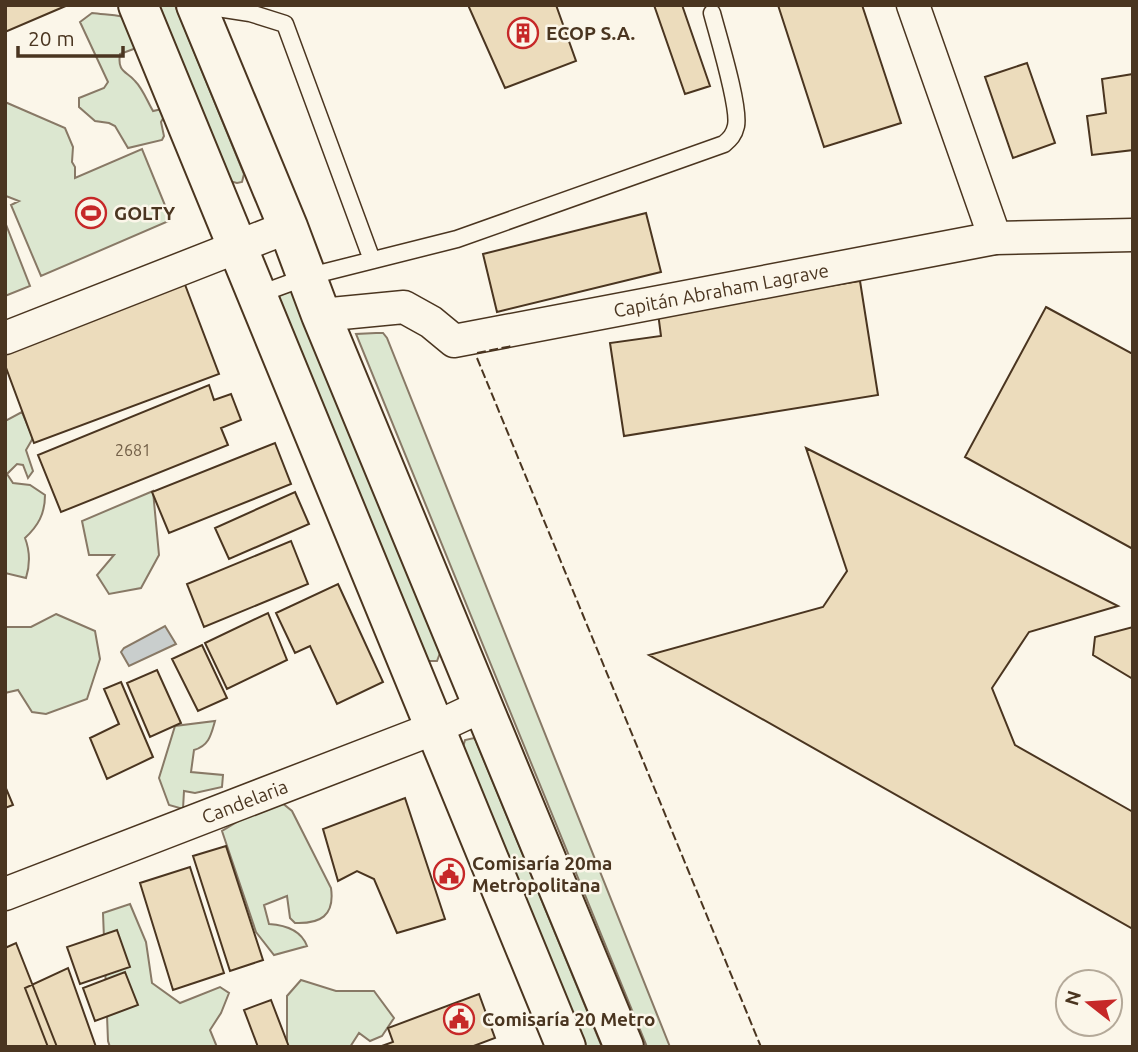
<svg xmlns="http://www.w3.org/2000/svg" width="1138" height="1052" font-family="Ubuntu,sans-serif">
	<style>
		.green { fill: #dce7d0; stroke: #887966; stroke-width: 2 }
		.water { fill: #c9cecd; stroke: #887966; stroke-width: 2 }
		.building { fill: #ecdcbc; stroke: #4a3520; stroke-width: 2 }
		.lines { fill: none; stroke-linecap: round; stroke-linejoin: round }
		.service-casing { stroke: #4a3520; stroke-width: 19 }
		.minor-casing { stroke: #4a3520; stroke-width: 35 }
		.trunk-casing { stroke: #4a3520; stroke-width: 42 }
		.service { stroke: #fbf6e9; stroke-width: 16 }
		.minor { stroke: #fbf6e9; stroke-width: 32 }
		.trunk { stroke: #fbf6e9; stroke-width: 38 }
		.fence { stroke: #4a3520; stroke-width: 2; stroke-dasharray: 9 3.5; stroke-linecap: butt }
		.labels { text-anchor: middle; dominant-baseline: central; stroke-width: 5; stroke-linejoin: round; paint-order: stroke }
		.number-label { font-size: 16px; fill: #725f47 }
		.poi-label { font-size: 19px; font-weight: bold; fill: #4a3520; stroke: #fbf6e9; text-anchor: start }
		.street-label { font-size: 19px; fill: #4a3520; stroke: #fbf6e9 }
	</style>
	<rect width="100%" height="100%" fill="#fbf6e9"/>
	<path class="green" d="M 158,5 L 175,5 L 244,174 L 242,182 L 237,183 L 229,181 Z
		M 92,13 C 109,15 122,15 138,20 L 139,47 L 120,54 C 117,73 127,71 135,81 C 143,89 147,101 153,111 L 162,109 L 164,117 L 161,122 L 164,136 L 162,140 L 128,148 L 115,126 L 109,123 L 95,121 L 79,107 L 79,98 L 104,88 L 108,82 L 80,22 Z
		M 5,102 L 65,128 L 73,147 L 72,162 L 75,167 L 75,178 L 142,149 L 171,220 L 41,276 L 11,205 L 19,201 L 6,196 Z
		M 5,222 L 30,286 L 5,296 Z
		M 291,288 L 440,653 L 437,661 L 428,661 L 277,294 Z
		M 376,333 L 383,333 L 387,338 L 670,1047 L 647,1047 L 356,334 Z
		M 22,412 L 33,438 L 26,450 L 33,471 L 28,478 L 23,465 L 17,464 L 7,474 L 13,483 L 30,485 L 45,495 C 45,514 38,526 25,538 C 30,551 30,565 26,578 L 5,573 L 5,421 Z
		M 153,491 L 159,555 L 141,588 L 109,594 L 97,575 L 114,555 L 89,555 L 82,521 Z
		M 56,614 L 95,631 L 100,659 L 87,699 L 46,714 L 32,712 L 18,690 L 5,693 L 5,627 L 31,627 Z
		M 215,721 C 211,735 209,746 194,750 L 191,772 L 223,775 L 222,787 L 195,793 L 184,791 L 183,809 L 169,805 L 159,778 L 175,726 Z
		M 474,738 L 476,741 L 602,1047 L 585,1047 L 463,747 L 465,740 Z
		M 276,798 L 292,811 L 331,888 C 335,916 320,924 295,923 L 290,918 L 287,896 L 264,905 L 269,924 C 285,925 301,930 307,946 L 274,955 L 256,932 L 222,831 Z
		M 130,904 L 146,942 L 152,983 L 180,1003 L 220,987 L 229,993 L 221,1013 L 210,1030 L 217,1047 L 110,1047 L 108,1041 L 103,913 Z
		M 301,980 L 336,991 L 374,991 L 394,1018 L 382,1036 L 370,1041 L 359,1033 L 350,1047 L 287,1047 L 287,996 Z"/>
	<path class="water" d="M 165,626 L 176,644 L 129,666 L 121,652 L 124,648 Z"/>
	<path class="building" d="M 5,5 L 68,5 L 5,32 Z
		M 468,5 L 556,5 L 576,61 L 505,88 Z
		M 654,5 L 682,5 L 710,86 L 685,94 Z
		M 778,5 L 862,5 L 901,123 L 824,147 Z
		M 1027,63 L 1055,143 L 1013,158 L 985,77 Z
		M 1133,74 L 1133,150 L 1092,155 L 1087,116 L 1106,113 L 1102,79 Z
		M 646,213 L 661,272 L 497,312 L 483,254 Z
		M 860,281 L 878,395 L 624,436 L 610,343 L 661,336 L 658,313 Z
		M 184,282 L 219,374 L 34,443 L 5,365 L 5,350 Z
		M 1046,307 L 1133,354 L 1133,549 L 965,457 Z
		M 209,385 L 214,400 L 231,394 L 241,420 L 221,428 L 228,445 L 61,512 L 38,455 Z
		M 275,443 L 291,484 L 169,533 L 152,492 Z
		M 806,448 L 1118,606 L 1029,632 L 992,688 L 1015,745 L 1133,812 L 1133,929 L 649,655 L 823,607 L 847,571 Z
		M 295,492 L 309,524 L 229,559 L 215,528 Z
		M 291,541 L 308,584 L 204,627 L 187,584 Z
		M 338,584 L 383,682 L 337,704 L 310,646 L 295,653 L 276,613 Z
		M 268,613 L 287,660 L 227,689 L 205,643 Z
		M 1133,627 L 1133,679 L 1093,655 L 1095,637 Z
		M 202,645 L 227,698 L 198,711 L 172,659 Z
		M 157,670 L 181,723 L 150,737 L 127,683 Z
		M 121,682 L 153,757 L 107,779 L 90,738 L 119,724 L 104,689 Z
		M 5,786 L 13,805 L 5,808 Z
		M 405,798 L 445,919 L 397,933 L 374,879 L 357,871 L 338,881 L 323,829 Z
		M 226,846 L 263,960 L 230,971 L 193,856 Z
		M 190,867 L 224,973 L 173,990 L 140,883 Z
		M 117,930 L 130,967 L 80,984 L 67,947 Z
		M 16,943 L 57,1047 L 5,1047 L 5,948 Z
		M 68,968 L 96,1047 L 48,1047 L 25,988 Z
		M 125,972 L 138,1005 L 95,1021 L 83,988 Z
		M 479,994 L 495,1038 L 471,1047 L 379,1047 L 393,1042 L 388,1028 Z
		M 271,1000 L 289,1047 L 258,1047 L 244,1010 Z"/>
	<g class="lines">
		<g class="service-casing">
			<path id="service" d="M 198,5 L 250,13 L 285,24 L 372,260
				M 257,295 L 306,277 L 457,239 L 724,144 C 730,139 734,135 736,126 C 740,107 718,36 712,13"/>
		</g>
		<g class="minor-casing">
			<g id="minor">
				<path d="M 913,5 L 995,238"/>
				<path id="s1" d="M 321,315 L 404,307 L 431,322 L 454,341 L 995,238 L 1133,235"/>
				<path d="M 5,338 L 288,227"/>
				<path id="s2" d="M 5,894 L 435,728 L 484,705"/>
			</g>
		</g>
		<g class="trunk-casing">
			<path id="trunk" d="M 138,5 L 566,1047
				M 196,5 L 288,227 L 321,315 L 624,1047"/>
		</g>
		<use href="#service" class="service"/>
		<use href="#minor" class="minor"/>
		<use href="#trunk" class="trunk"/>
		<path class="fence" d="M 477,353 L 512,346
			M 477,358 L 761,1047"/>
	</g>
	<defs>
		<g id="building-ring" transform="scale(1.575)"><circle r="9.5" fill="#fbf6e9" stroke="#c62828" stroke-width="1.5"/><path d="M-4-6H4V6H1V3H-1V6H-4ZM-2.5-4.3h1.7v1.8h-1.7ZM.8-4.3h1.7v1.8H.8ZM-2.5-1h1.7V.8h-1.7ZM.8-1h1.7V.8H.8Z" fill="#c62828"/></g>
		<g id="stadium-ring" transform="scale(1.575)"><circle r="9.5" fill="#fbf6e9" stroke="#c62828" stroke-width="1.5"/><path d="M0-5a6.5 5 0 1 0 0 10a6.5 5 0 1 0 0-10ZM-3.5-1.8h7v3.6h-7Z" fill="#c62828"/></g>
		<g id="civic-ring" transform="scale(1.575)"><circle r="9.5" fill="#fbf6e9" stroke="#c62828" stroke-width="1.5"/><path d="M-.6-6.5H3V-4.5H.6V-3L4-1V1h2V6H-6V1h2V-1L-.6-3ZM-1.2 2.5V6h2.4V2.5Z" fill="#c62828"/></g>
	</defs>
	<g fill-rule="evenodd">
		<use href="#building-ring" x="523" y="33"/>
		<use href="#stadium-ring" x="91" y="213"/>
		<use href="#civic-ring" x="449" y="874"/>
		<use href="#civic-ring" x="459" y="1019"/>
	</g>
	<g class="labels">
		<g class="number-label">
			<text x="133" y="450">2681</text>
		</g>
		<g class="poi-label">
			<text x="546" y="33">ECOP S.A.</text>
			<text x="114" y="213">GOLTY</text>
			<text x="472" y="863">Comisaría 20ma<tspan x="472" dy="22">Metropolitana</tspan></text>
			<text x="482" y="1019">Comisaría 20 Metro</text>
		</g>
		<g class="street-label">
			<text stroke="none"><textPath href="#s1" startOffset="416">Capitán Abraham Lagrave</textPath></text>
			<text stroke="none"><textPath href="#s2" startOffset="257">Candelaria</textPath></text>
		</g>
	</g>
	<rect width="1138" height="1052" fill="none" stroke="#4a3520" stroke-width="14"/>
	<g transform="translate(1089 1003) rotate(287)"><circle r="33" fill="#fbf6e9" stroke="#b4a999" stroke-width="2"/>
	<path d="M0-5L12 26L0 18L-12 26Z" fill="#c62828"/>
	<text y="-10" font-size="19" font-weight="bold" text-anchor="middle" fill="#4a3520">N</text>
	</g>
	<path d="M18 46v10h105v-10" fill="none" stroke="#4a3520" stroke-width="3.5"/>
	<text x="28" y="46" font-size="21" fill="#4a3520" stroke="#fbf6e9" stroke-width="5" paint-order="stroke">20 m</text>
</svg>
